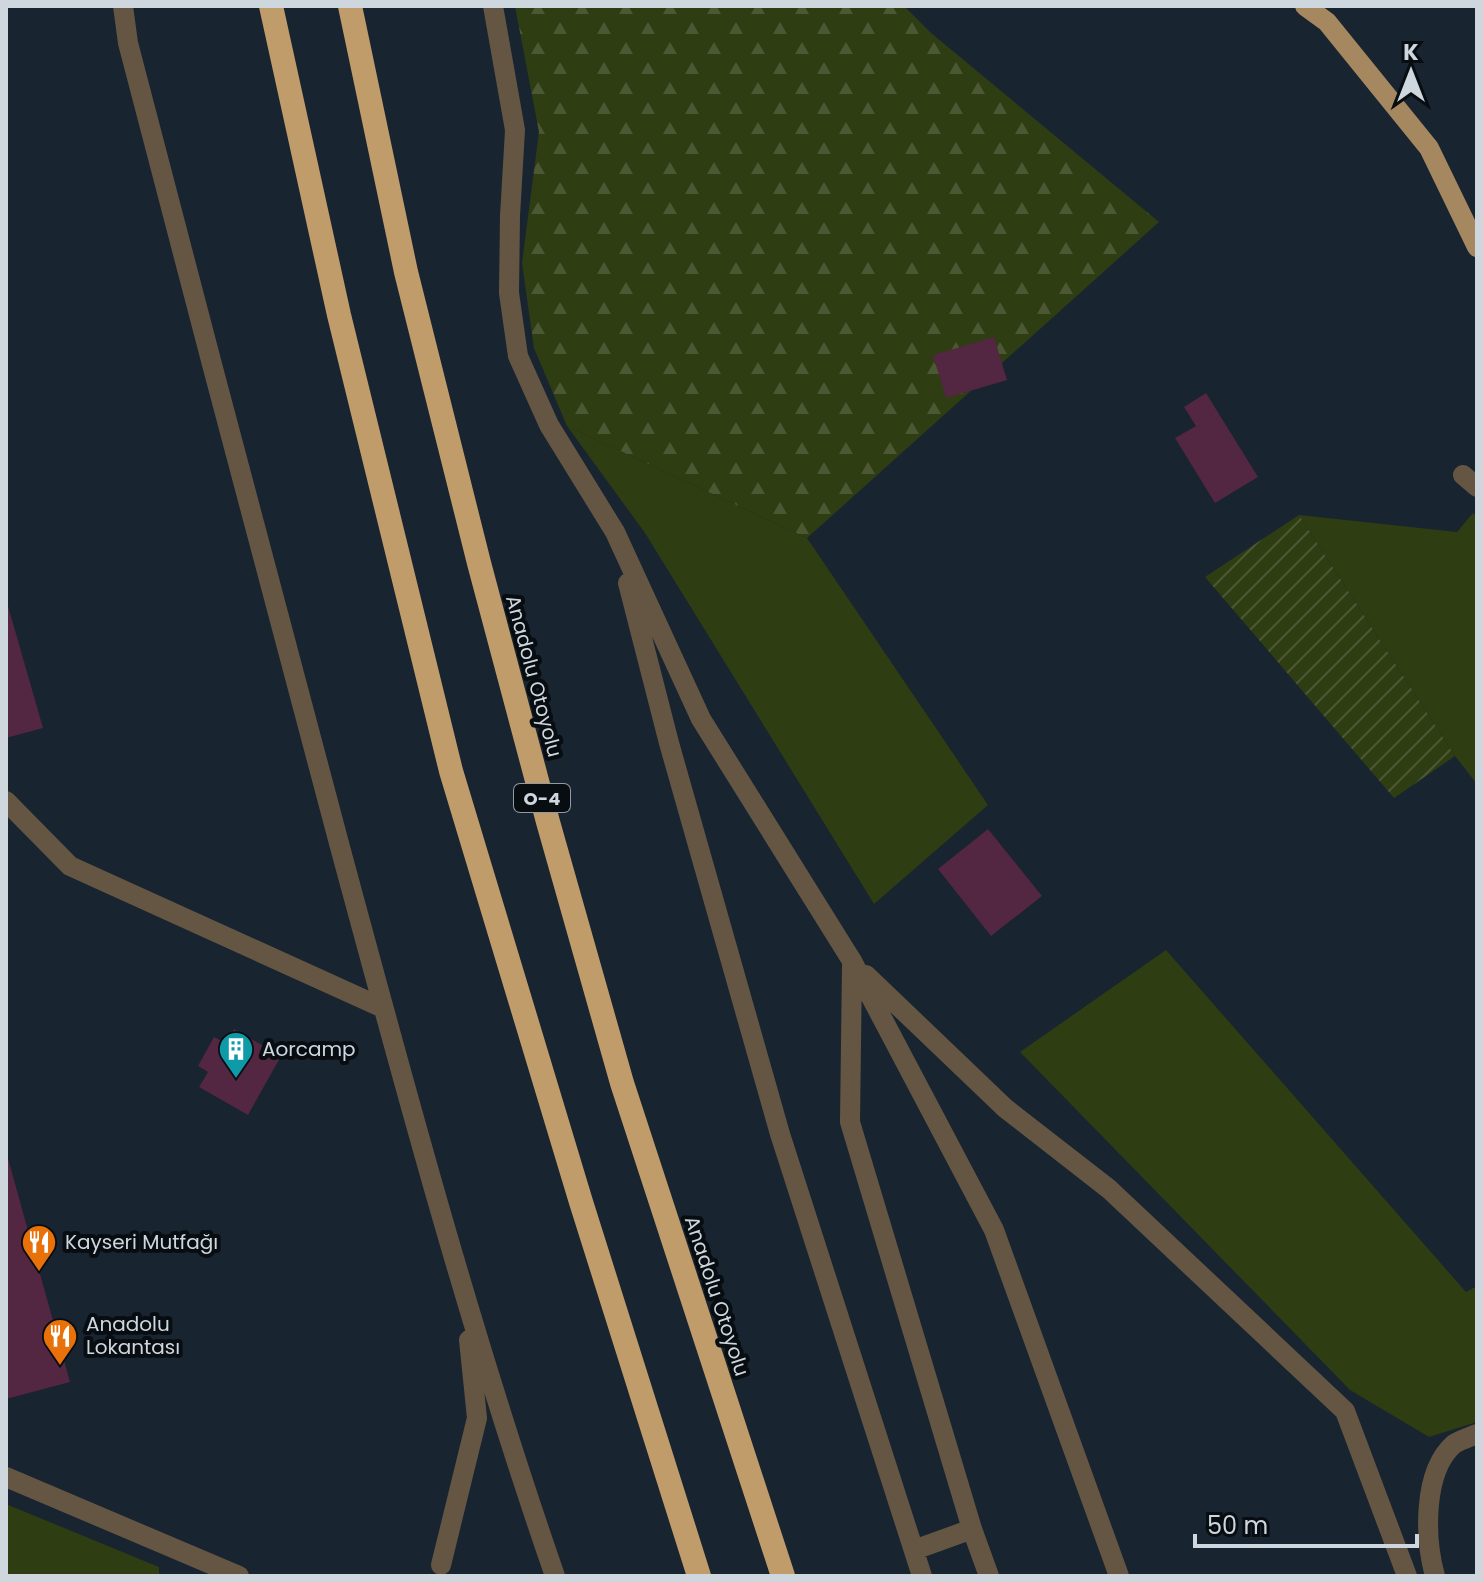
<svg xmlns="http://www.w3.org/2000/svg" width="1483" height="1582" font-family="Poppins,sans-serif">
	<style>
		.grass { fill: #2f3d12 }
		.forest { fill: url(#forest-firs) }
		.garden { fill: url(#garden-furrows) }
		.building { fill: #532642 }
		.lines { fill: none; stroke-linecap: round; stroke-linejoin: round }
		.minor { stroke: #645643; stroke-width: 20 }
		.major { stroke: #a68860; stroke-width: 20 }
		.highway { stroke: #c09c6b; stroke-width: 24 }
		.labels { text-anchor: middle; dominant-baseline: central; stroke-width: 8; stroke-linejoin: round; paint-order: stroke }
		.shield { fill: #080d12; stroke: #939aa1; stroke-width: 2 }
		.shield-label { font-size: 18px; font-weight: bold; fill: #ced6de }
		.street-label { font-size: 20px; fill: #ced6de; stroke: #080d12 }
		.poi-label { font-size: 20px; fill: #ced6de; stroke: #080d12; text-anchor: start }
	</style>
	<defs>
		<pattern id="forest-firs" width="22" height="20" patternUnits="userSpaceOnUse" patternTransform="scale(2)"><rect width="22" height="20" fill="#2f3d12"/><path d="M5 1l3.5 6h-7zM16 11l3.5 6h-7z" fill="#4c5834"/></pattern>
		<pattern id="garden-furrows" width="10" height="10" patternUnits="userSpaceOnUse" patternTransform="scale(2)"><rect width="10" height="10" fill="#2f3d12"/><path d="M-1 1l2-2M0 10L10 0M9 11l2-2" fill="none" stroke="#4c5834"/></pattern>
	</defs>
	<rect width="100%" height="100%" fill="#182430"/>
	<path class="grass" d="M 567,426 L 807,538 L 988,805 L 874,904 L 645,533 Z
		M 1473,513 L 1477,517 L 1477,784 L 1455,756 L 1299,515 L 1457,532 Z
		M 1166,950 L 1466,1292 L 1477,1286 L 1477,1422 L 1429,1437 L 1350,1390 L 1020,1052 Z
		M 6,1504 L 159,1567 L 159,1576 L 6,1576 Z"/>
	<path class="forest" d="M 515,6 L 904,6 L 931,33 L 1159,222 L 807,538 L 567,426 L 534,348 L 522,263 L 539,132 Z"/>
	<path class="garden" d="M 1299,515 L 1455,756 L 1394,798 L 1205,577 Z"/>
	<path class="building" d="M 994,337 L 1007,380 L 946,398 L 933,355 Z
		M 1206,393 L 1258,477 L 1215,503 L 1175,438 L 1196,426 L 1184,407 Z
		M 6,599 L 43,728 L 6,738 Z
		M 988,829 L 1042,896 L 991,936 L 938,869 Z
		M 234,1029 L 281,1056 L 248,1115 L 199,1087 L 208,1072 L 198,1066 L 214,1037 L 226,1043 Z
		M 6,1151 L 70,1382 L 6,1399 Z"/>
	<g class="lines">
		<path class="minor" d="M 123,6 L 128,43 C 198,311 268,580 340,847 C 406,1092 472,1337 555,1576
			M 493,6 L 515,130 L 510,216 L 509,293 L 518,356 L 549,425 L 615,532 L 701,719 L 852,961 L 994,1230 L 1119,1576
			M 1463,475 L 1477,487
			M 628,583 L 669,743 L 780,1134 L 922,1576
			M 6,801 L 70,866 L 383,1008
			M 852,965 L 850,1122 L 972,1529 L 989,1576
			M 866,975 L 1005,1108 L 1109,1189 L 1345,1411 L 1407,1576
			M 6,1477 L 239,1576
			M 914,1550 L 972,1529
			M 441,1565 L 477,1418 L 469,1340
			M 1435,1576 C 1425,1540 1422,1472 1454,1444 C 1460,1440 1470,1437 1477,1434"/>
		<path class="major" d="M 1305,6 L 1327,22 L 1429,148 L 1477,247"/>
		<path class="highway" d="M 271,6 L 339,315 L 451,771 L 581,1202 L 699,1576
			M 350,6 L 406,272 L 479,563 L 548,822 L 622,1083 L 783,1576"/>
	</g>
	<defs>
		<g id="building-pin" transform="scale(1.8)"><path d="M0 17L-7.5 6A9.5 9.5 0 1 1 7.5 6Z" fill="#0f9aa8" stroke="#080d12"/><path d="M-4-6H4V6H1V3H-1V6H-4ZM-2.5-4.3h1.7v1.8h-1.7ZM.8-4.3h1.7v1.8H.8ZM-2.5-1h1.7V.8h-1.7ZM.8-1h1.7V.8H.8Z" fill="#fff"/></g>
		<g id="restaurant-pin" transform="scale(1.8)"><path d="M0 17L-7.5 6A9.5 9.5 0 1 1 7.5 6Z" fill="#e8710a" stroke="#080d12"/><path d="M-5-6h1v4h1v-4h1v4h1v-4h1v5L-1.5 .5V6h-2V.5L-5-1ZM5-6V6H3V1.5H1.5Q1.5-4 5-6Z" fill="#fff"/></g>
	</defs>
	<g fill-rule="evenodd">
		<use href="#building-pin" x="236" y="1049"/>
		<use href="#restaurant-pin" x="39" y="1242"/>
		<use href="#restaurant-pin" x="60" y="1336"/>
	</g>
	<g class="labels">
		<rect class="shield" x="514" y="784" width="56" height="28" rx="6"/>
		<g class="shield-label">
			<text x="542" y="798">O-4</text>
		</g>
		<g class="street-label">
			<text transform="translate(534 676) rotate(75)">Anadolu Otoyolu</text>
			<text transform="translate(717 1296) rotate(72)">Anadolu Otoyolu</text>
		</g>
		<g class="poi-label">
			<text x="262" y="1049">Aorcamp</text>
			<text x="65" y="1242">Kayseri Mutfağı</text>
			<text x="86" y="1324">Anadolu<tspan x="86" dy="23">Lokantası</tspan></text>
		</g>
	</g>
	<rect width="1483" height="1582" fill="none" stroke="#ced6de" stroke-width="16"/>
	<g transform="translate(1411 72)" stroke="#080d12" stroke-width="6" paint-order="stroke">
	<path d="M0-6L14 30L0 20L-14 30Z" fill="#ced6de"/>
	<text y="-12" font-size="22" font-weight="bold" text-anchor="middle" fill="#ced6de">K</text>
	</g>
	<path d="M1195 1534v12h222v-12" fill="none" stroke="#ced6de" stroke-width="4"/>
	<text x="1207" y="1534" font-size="24" fill="#ced6de" stroke="#080d12" stroke-width="6" paint-order="stroke">50 m</text>
</svg>
